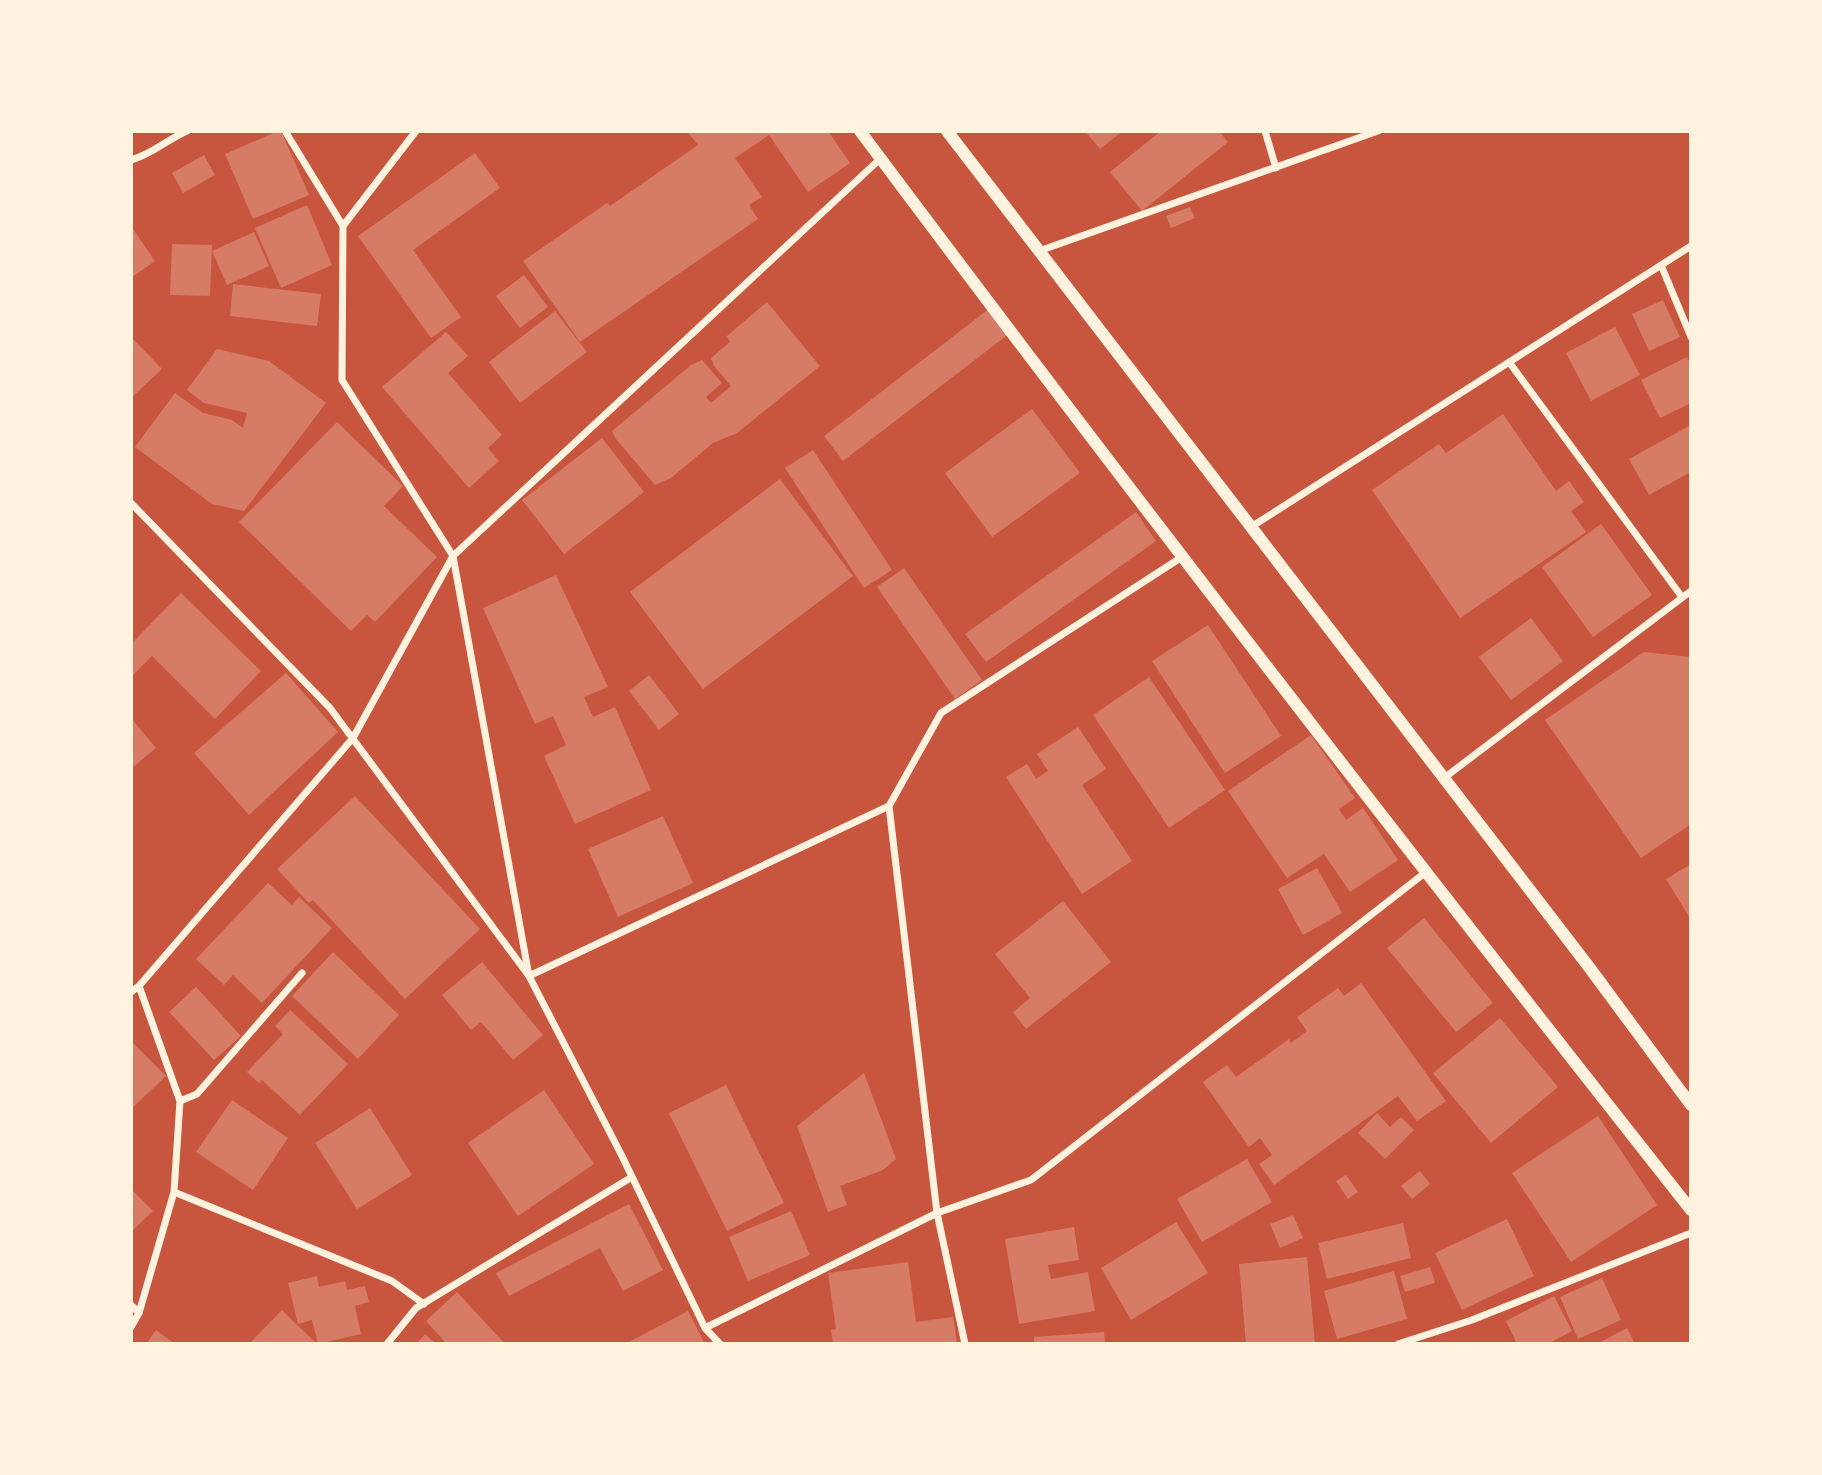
<svg xmlns="http://www.w3.org/2000/svg" width="1822" height="1475" font-family="'Archivo Narrow',sans-serif">
	<style>
		.building { fill: #d67c66 }
		.lines { fill: none; stroke-linecap: round; stroke-linejoin: round }
		.minor { stroke: #fff3e0; stroke-width: 7 }
		.tertiary { stroke: #fff3e0; stroke-width: 12 }
	</style>
	<rect width="100%" height="100%" fill="#c8553d"/>
	<path class="building" d="M 278,131 L 281,131 L 309,195 L 253,219 L 225,154 Z
		M 687,131 L 828,131 L 850,163 L 808,192 L 769,135 L 735,158 L 762,197 L 749,205 L 758,219 L 580,342 L 523,261 L 607,203 L 610,206 L 698,145 Z
		M 1085,131 L 1118,131 L 1120,133 L 1100,149 Z
		M 1161,131 L 1219,131 L 1228,142 L 1142,211 L 1110,172 Z
		M 475,153 L 500,188 L 413,250 L 461,317 L 431,338 L 358,236 Z
		M 204,155 L 215,175 L 183,193 L 172,173 Z
		M 307,205 L 332,265 L 281,288 L 255,228 Z
		M 1190,207 L 1195,218 L 1171,228 L 1166,216 Z
		M 131,226 L 155,261 L 131,278 Z
		M 254,232 L 269,266 L 227,285 L 212,251 Z
		M 172,244 L 212,245 L 210,296 L 170,295 Z
		M 524,275 L 548,307 L 520,328 L 496,296 Z
		M 233,284 L 321,294 L 317,326 L 230,316 Z
		M 1663,300 L 1680,337 L 1649,351 L 1632,314 Z
		M 767,302 L 820,366 L 737,433 L 713,443 L 671,478 L 655,485 L 616,439 L 612,431 L 691,365 L 702,360 L 722,383 L 706,397 L 711,403 L 731,386 L 714,366 L 711,358 L 730,342 L 727,336 Z
		M 990,308 L 1010,333 L 843,461 L 824,436 Z
		M 555,311 L 587,352 L 520,403 L 489,362 Z
		M 1615,327 L 1640,375 L 1591,401 L 1566,353 Z
		M 446,332 L 468,356 L 448,373 L 502,435 L 488,448 L 499,461 L 469,488 L 382,387 Z
		M 131,337 L 162,369 L 131,398 Z
		M 217,349 L 269,361 L 326,403 L 244,511 L 212,504 L 135,447 L 175,393 L 203,413 L 232,420 L 243,428 L 247,413 L 204,403 L 187,390 Z
		M 1687,357 L 1691,365 L 1691,403 L 1660,418 L 1641,380 Z
		M 1032,409 L 1080,473 L 992,537 L 945,473 Z
		M 1503,414 L 1556,491 L 1569,481 L 1584,502 L 1571,511 L 1586,532 L 1460,618 L 1372,490 L 1439,444 L 1446,453 Z
		M 337,422 L 403,486 L 384,506 L 437,557 L 375,622 L 367,615 L 351,631 L 239,522 Z
		M 1691,425 L 1691,472 L 1649,495 L 1629,459 Z
		M 602,438 L 644,492 L 564,554 L 522,500 Z
		M 813,450 L 892,570 L 864,588 L 785,468 Z
		M 780,479 L 853,576 L 703,689 L 630,592 Z
		M 1136,512 L 1156,541 L 986,662 L 965,634 Z
		M 1601,524 L 1652,595 L 1593,637 L 1542,567 Z
		M 904,568 L 982,680 L 955,699 L 877,587 Z
		M 556,575 L 608,687 L 584,697 L 593,717 L 615,707 L 651,790 L 575,824 L 544,756 L 566,745 L 553,716 L 535,724 L 483,608 Z
		M 181,593 L 261,671 L 215,719 L 152,656 L 131,677 L 131,644 Z
		M 1531,618 L 1563,661 L 1511,700 L 1479,657 Z
		M 1208,625 L 1281,736 L 1225,773 L 1152,661 Z
		M 1644,652 L 1691,657 L 1691,824 L 1641,858 L 1545,720 Z
		M 286,673 L 338,732 L 249,815 L 194,753 Z
		M 649,675 L 679,714 L 659,730 L 629,691 Z
		M 1149,677 L 1225,790 L 1169,828 L 1093,715 Z
		M 131,718 L 156,748 L 131,769 Z
		M 1078,727 L 1106,769 L 1082,785 L 1132,861 L 1082,894 L 1006,777 L 1027,764 L 1036,779 L 1048,771 L 1037,754 Z
		M 1311,735 L 1355,798 L 1339,809 L 1346,820 L 1363,808 L 1398,860 L 1350,892 L 1324,854 L 1287,878 L 1228,791 Z
		M 355,796 L 480,929 L 405,999 L 313,900 L 309,903 L 277,869 Z
		M 663,816 L 693,883 L 618,917 L 588,849 Z
		M 1691,864 L 1691,920 L 1666,879 Z
		M 1317,868 L 1342,913 L 1303,935 L 1278,889 Z
		M 268,883 L 292,905 L 299,897 L 332,928 L 262,1003 L 233,975 L 224,985 L 196,959 Z
		M 1063,901 L 1111,962 L 1026,1029 L 1013,1012 L 1030,998 L 995,954 Z
		M 1424,918 L 1493,1003 L 1456,1032 L 1387,948 Z
		M 333,952 L 399,1015 L 358,1059 L 292,996 Z
		M 482,962 L 543,1035 L 513,1060 L 481,1022 L 471,1030 L 442,995 Z
		M 1361,983 L 1446,1101 L 1417,1121 L 1398,1096 L 1274,1185 L 1259,1164 L 1272,1155 L 1260,1138 L 1249,1147 L 1203,1082 L 1227,1065 L 1236,1077 L 1289,1039 L 1291,1043 L 1307,1031 L 1297,1017 L 1338,988 L 1344,996 Z
		M 196,987 L 241,1036 L 214,1060 L 169,1012 Z
		M 290,1010 L 348,1064 L 300,1115 L 262,1080 L 259,1083 L 247,1072 L 283,1034 L 275,1026 Z
		M 1500,1018 L 1558,1087 L 1491,1143 L 1433,1073 Z
		M 131,1041 L 166,1076 L 131,1109 Z
		M 864,1073 L 896,1159 L 883,1170 L 840,1186 L 847,1205 L 828,1212 L 797,1126 Z
		M 726,1085 L 784,1203 L 727,1231 L 669,1113 Z
		M 544,1090 L 594,1164 L 518,1216 L 468,1143 Z
		M 232,1100 L 288,1138 L 253,1190 L 196,1152 Z
		M 370,1108 L 412,1175 L 357,1209 L 315,1143 Z
		M 1377,1113 L 1390,1127 L 1401,1117 L 1414,1130 L 1385,1159 L 1358,1133 Z
		M 1598,1116 L 1657,1205 L 1571,1262 L 1512,1173 Z
		M 1247,1159 L 1272,1202 L 1202,1242 L 1177,1199 Z
		M 1420,1171 L 1430,1184 L 1412,1199 L 1401,1186 Z
		M 1346,1175 L 1358,1192 L 1348,1199 L 1336,1181 Z
		M 131,1189 L 153,1211 L 131,1232 Z
		M 629,1204 L 663,1270 L 623,1291 L 600,1248 L 509,1296 L 496,1273 Z
		M 791,1211 L 810,1255 L 748,1281 L 729,1237 Z
		M 1293,1215 L 1303,1238 L 1280,1248 L 1270,1224 Z
		M 1507,1219 L 1534,1276 L 1462,1310 L 1435,1253 Z
		M 1176,1222 L 1208,1273 L 1131,1320 L 1101,1268 Z
		M 1403,1223 L 1411,1258 L 1327,1279 L 1318,1243 Z
		M 1074,1227 L 1079,1260 L 1048,1265 L 1051,1279 L 1088,1272 L 1095,1311 L 1019,1324 L 1005,1239 Z
		M 1307,1257 L 1315,1344 L 1246,1344 L 1239,1264 Z
		M 908,1262 L 916,1322 L 953,1317 L 957,1344 L 833,1344 L 831,1330 L 836,1329 L 828,1273 Z
		M 1430,1267 L 1435,1283 L 1405,1292 L 1400,1276 Z
		M 1394,1271 L 1407,1319 L 1337,1339 L 1324,1291 Z
		M 317,1276 L 319,1287 L 345,1281 L 347,1290 L 365,1286 L 369,1302 L 355,1306 L 361,1334 L 318,1344 L 312,1320 L 298,1324 L 288,1283 Z
		M 1602,1278 L 1621,1320 L 1578,1339 L 1560,1297 Z
		M 457,1292 L 505,1344 L 447,1344 L 426,1321 Z
		M 1554,1296 L 1572,1331 L 1548,1344 L 1517,1344 L 1506,1321 Z
		M 282,1310 L 295,1323 L 317,1344 L 249,1344 Z
		M 688,1311 L 705,1344 L 625,1344 Z
		M 1627,1328 L 1635,1344 L 1597,1344 Z
		M 156,1330 L 175,1344 L 147,1343 Z
		M 1104,1332 L 1105,1344 L 1034,1344 L 1034,1337 Z
		M 425,1334 L 436,1344 L 416,1344 Z"/>
	<g class="lines">
		<path class="minor" d="M 285,131 L 343,226 L 342,380 L 453,556 L 529,976 L 889,806
			M 1265,131 L 1276,168
			M 131,160 C 151,155 168,139 187,131
			M 343,226 L 416,131
			M 1039,251 L 1378,131
			M 1661,265 L 1691,337
			M 1509,362 L 1682,597
			M 131,503 L 330,708 L 529,976 L 621,1154 L 705,1328 L 720,1344
			M 1251,527 L 1691,246
			M 1444,778 L 1691,591
			M 131,992 L 139,986 L 353,738 L 453,556 L 880,159
			M 180,1101 L 197,1094 L 302,973
			M 174,1192 L 392,1281 L 424,1304
			M 131,1305 L 139,1313
			M 131,1327 L 139,1313 L 174,1192 L 180,1101 L 139,986
			M 705,1328 L 937,1213 L 1031,1180 L 1426,872
			M 387,1344 L 416,1308 L 632,1177
			M 965,1344 L 937,1213 L 889,806 L 941,713 L 1182,557
			M 1398,1344 L 1472,1320 L 1691,1233"/>
		<path class="tertiary" d="M 860,131 C 1132,495 1410,854 1691,1210
			M 947,131 L 1589,967 L 1691,1105"/>
	</g>
	<rect width="1822" height="1475" fill="none" stroke="#fff3e0" stroke-width="266"/>
</svg>
